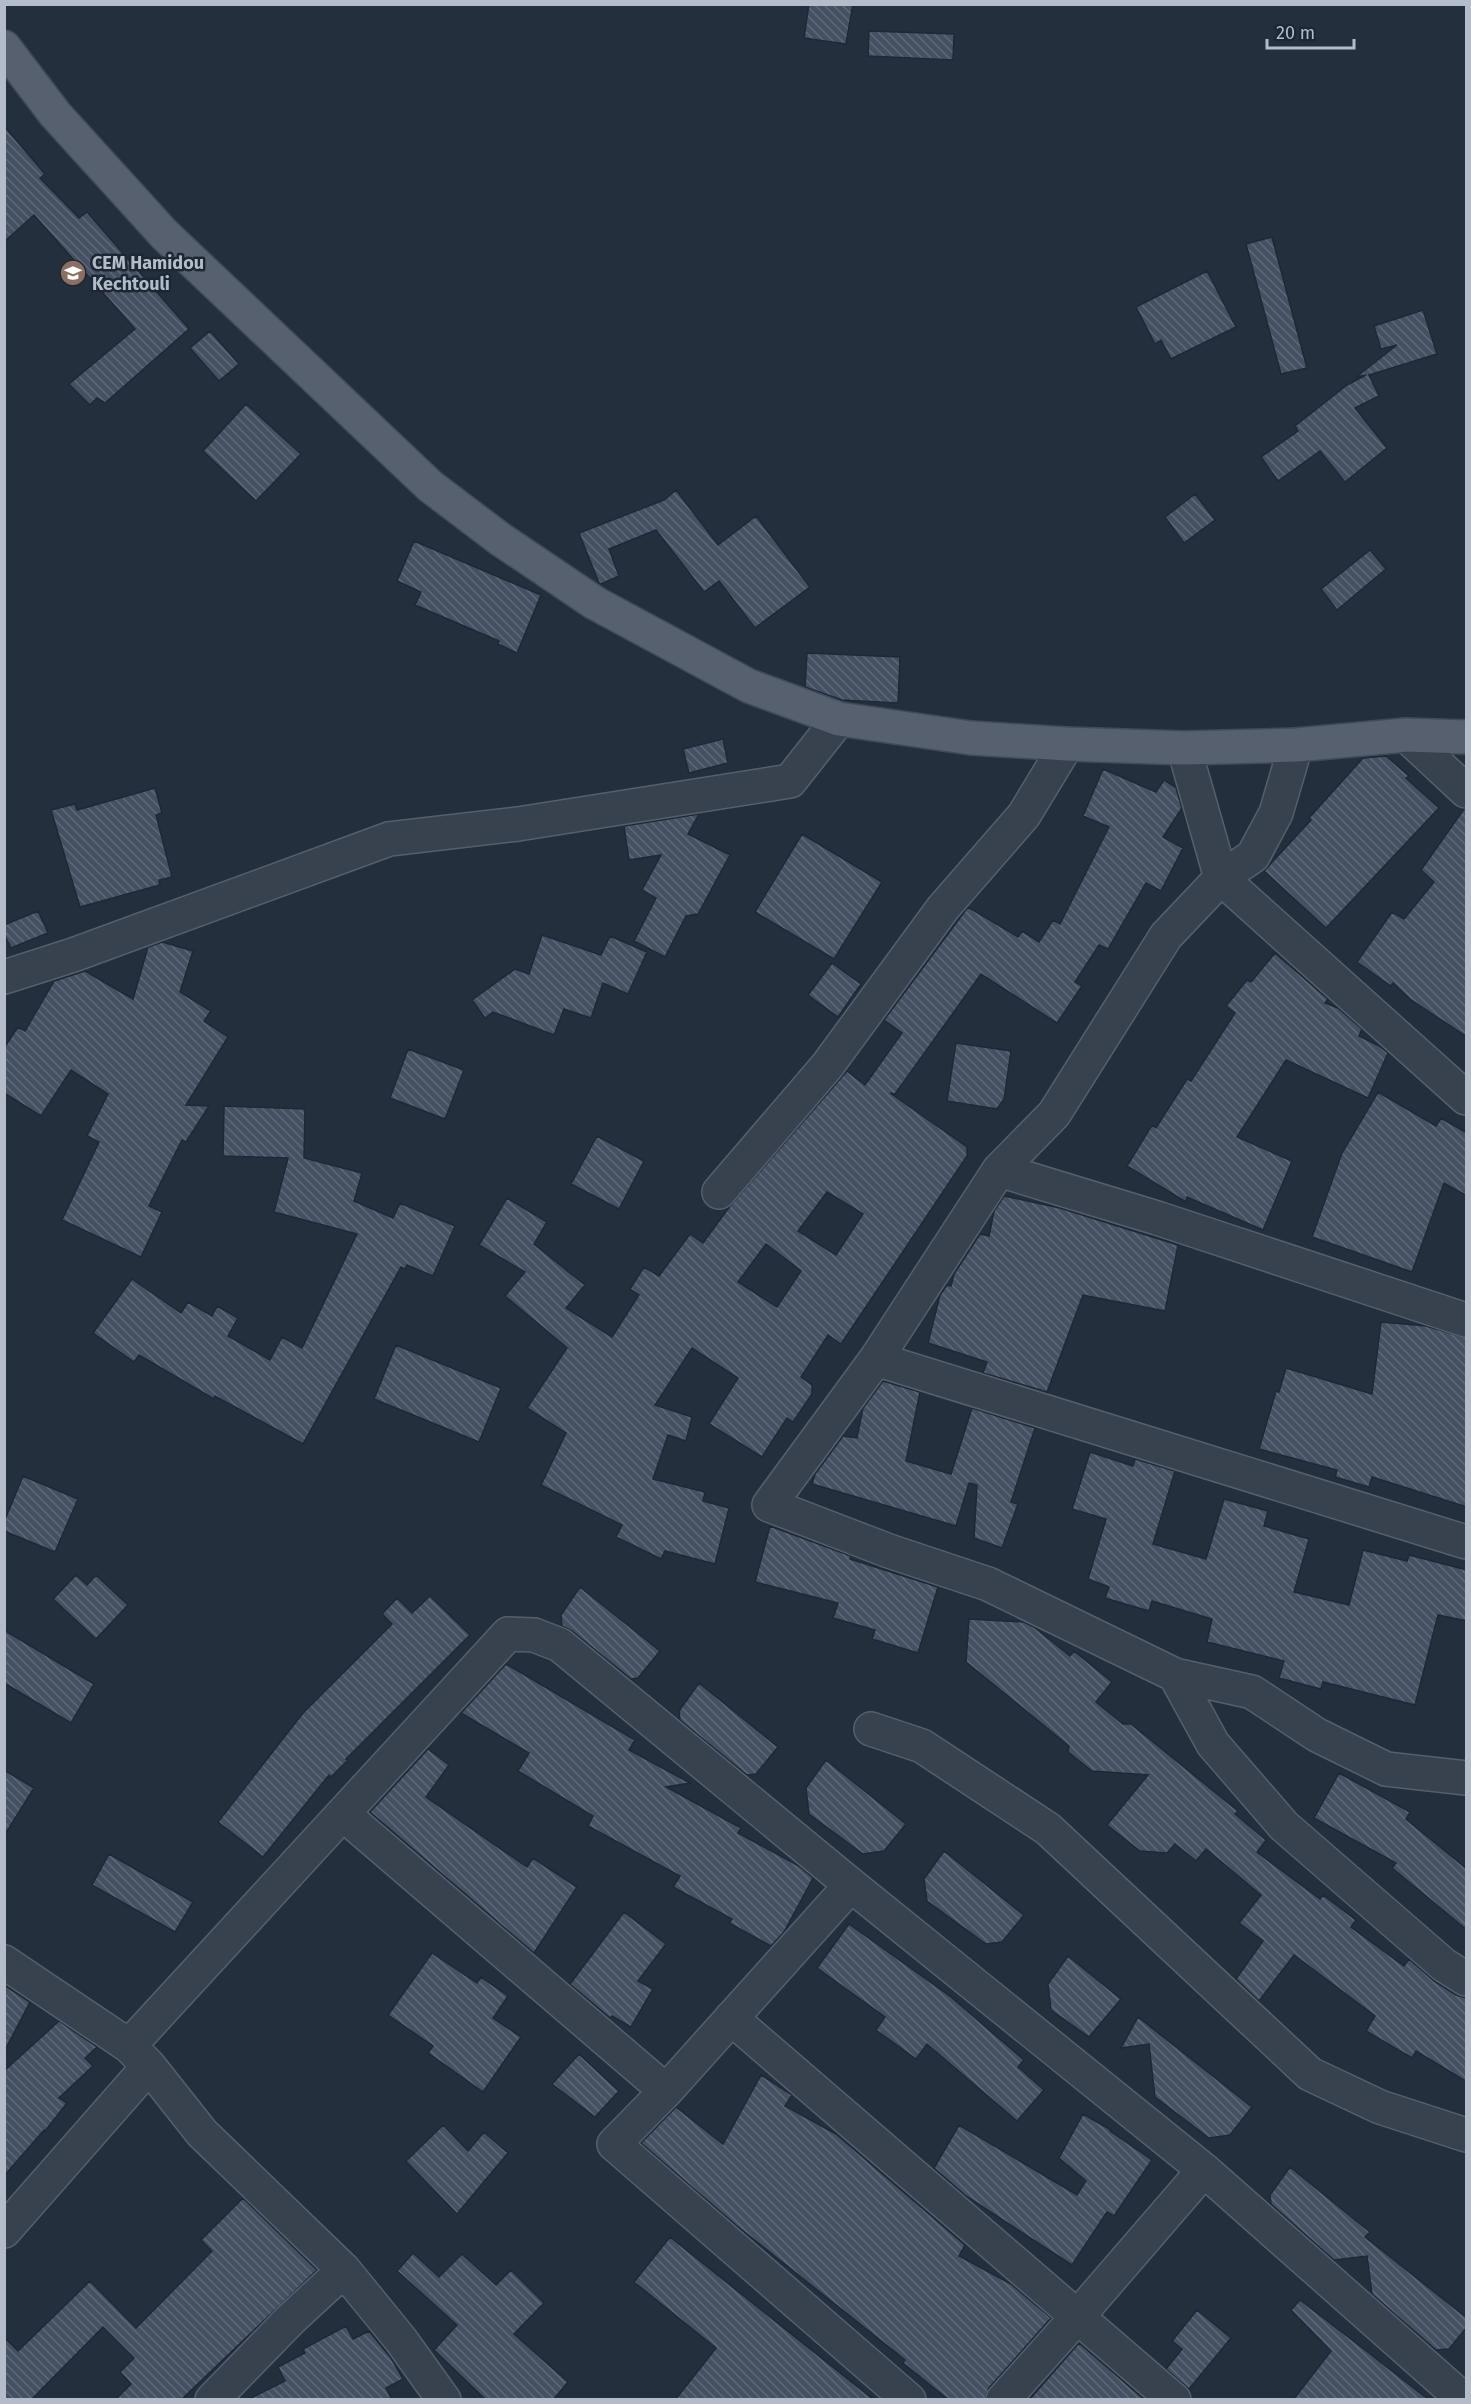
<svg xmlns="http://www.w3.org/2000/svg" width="1471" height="2404" font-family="'Fira Sans',sans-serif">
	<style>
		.building { fill: url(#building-back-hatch); stroke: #1f2835; stroke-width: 1.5; fill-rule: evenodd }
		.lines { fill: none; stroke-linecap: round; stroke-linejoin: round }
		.minor-casing { stroke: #565f6c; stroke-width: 36 }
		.major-casing { stroke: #414a57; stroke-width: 36 }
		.minor { stroke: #38414e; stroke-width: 33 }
		.major { stroke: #56606e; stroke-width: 33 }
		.labels { text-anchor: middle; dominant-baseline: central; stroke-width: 5; stroke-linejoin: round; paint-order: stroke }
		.poi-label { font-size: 18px; font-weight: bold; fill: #b4bcc9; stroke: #1d2633; text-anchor: start }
	</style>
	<defs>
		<pattern id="building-back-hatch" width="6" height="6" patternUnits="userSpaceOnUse" patternTransform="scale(1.5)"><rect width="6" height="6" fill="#455162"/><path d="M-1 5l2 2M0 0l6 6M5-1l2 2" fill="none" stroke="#5d6877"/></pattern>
	</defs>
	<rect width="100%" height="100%" fill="#242f3e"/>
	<path class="building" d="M 809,4 L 853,4 L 846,44 L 804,38 Z
		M 869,31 L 954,34 L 953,60 L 868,56 Z
		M 4,126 L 45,174 L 40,178 L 79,218 L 87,212 L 189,329 L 105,403 L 97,398 L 90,405 L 69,384 L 135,329 L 34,215 L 4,242 Z
		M 1272,237 L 1307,368 L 1281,374 L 1246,244 Z
		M 1207,271 L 1236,327 L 1171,359 L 1161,340 L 1155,344 L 1136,307 Z
		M 1423,310 L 1437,354 L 1369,375 L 1379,396 L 1355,408 L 1387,448 L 1345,482 L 1320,451 L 1278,481 L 1261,457 L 1298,431 L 1295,426 L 1347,385 L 1366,375 L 1356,377 L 1397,345 L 1381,349 L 1374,326 Z
		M 210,331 L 239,364 L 219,381 L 190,348 Z
		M 246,404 L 301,454 L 256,501 L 203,451 Z
		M 676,490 L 718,545 L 756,516 L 810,587 L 755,628 L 719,581 L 704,592 L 656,530 L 609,549 L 619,576 L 601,584 L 599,583 L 579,533 L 664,500 Z
		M 1195,494 L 1215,520 L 1184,543 L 1165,517 Z
		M 414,541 L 541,595 L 517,653 L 498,644 L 499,641 L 415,605 L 421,592 L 397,581 Z
		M 1370,550 L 1386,569 L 1337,610 L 1321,589 Z
		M 807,653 L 900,657 L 898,703 L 842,700 L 805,687 Z
		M 723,739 L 728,763 L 689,773 L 683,749 Z
		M 1386,756 L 1409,776 L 1406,778 L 1439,808 L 1326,928 L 1264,871 L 1311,820 L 1309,818 L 1363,758 Z
		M 1103,769 L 1156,792 L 1164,780 L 1176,788 L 1182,808 L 1163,837 L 1183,848 L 1161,891 L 1146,883 L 1108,949 L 1099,945 L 1075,982 L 1082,986 L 1057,1023 L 981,974 L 895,1094 L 890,1093 L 967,1147 L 967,1156 L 841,1344 L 828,1335 L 801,1377 L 812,1385 L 812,1394 L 793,1422 L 787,1418 L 762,1457 L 709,1424 L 738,1378 L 692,1348 L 655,1405 L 692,1417 L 686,1441 L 668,1435 L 653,1479 L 705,1492 L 703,1501 L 729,1508 L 715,1564 L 665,1551 L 661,1559 L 616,1537 L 622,1525 L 541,1485 L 566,1433 L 527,1408 L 567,1348 L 505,1296 L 525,1272 L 479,1245 L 507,1198 L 547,1222 L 534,1244 L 585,1285 L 566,1308 L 612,1337 L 639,1295 L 630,1289 L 644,1267 L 659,1276 L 690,1234 L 703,1243 L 730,1206 L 847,1071 L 865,1085 L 902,1033 L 884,1020 L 968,907 L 1018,937 L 1022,931 L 1039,942 L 1053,920 L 1060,924 L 1109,827 L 1083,816 ZM 827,1192 L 863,1214 L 836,1255 L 798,1231 ZM 766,1244 L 801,1271 L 777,1307 L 738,1282 Z
		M 155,788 L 162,813 L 156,815 L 172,877 L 159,880 L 160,885 L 80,907 L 51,810 L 75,804 L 77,810 Z
		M 1464,809 L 1467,809 L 1467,1037 L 1411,1000 L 1393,983 L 1391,986 L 1357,962 L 1392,912 L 1404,919 L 1434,882 L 1421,870 Z
		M 699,814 L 688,834 L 730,855 L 698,914 L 686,916 L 665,957 L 634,941 L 656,898 L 642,890 L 661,855 L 629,860 L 624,826 Z
		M 802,834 L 882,882 L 834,959 L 755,912 Z
		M 38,911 L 48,933 L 11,948 L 4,934 L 4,925 Z
		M 542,935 L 601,955 L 610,936 L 647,952 L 628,994 L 603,983 L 591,1018 L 564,1009 L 554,1035 L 493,1012 L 485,1018 L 472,1000 L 515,969 L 529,974 Z
		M 162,942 L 193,951 L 180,992 L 211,1011 L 204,1021 L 228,1037 L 186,1105 L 209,1106 L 186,1142 L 182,1140 L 149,1206 L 162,1212 L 141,1257 L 62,1220 L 99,1142 L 87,1136 L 108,1094 L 71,1070 L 41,1116 L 4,1093 L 4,1048 L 18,1027 L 25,1031 L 54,981 L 85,971 L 133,999 L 148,947 Z
		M 1275,953 L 1328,999 L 1325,1003 L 1338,1008 L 1362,1029 L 1359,1036 L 1379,1046 L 1388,1053 L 1368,1098 L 1286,1060 L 1237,1137 L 1292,1161 L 1263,1230 L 1187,1197 L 1186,1202 L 1127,1166 L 1152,1125 L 1156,1128 L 1187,1079 L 1191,1081 L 1235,1013 L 1226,1006 L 1247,980 L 1251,982 Z
		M 832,963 L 861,984 L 838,1017 L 808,995 Z
		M 956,1043 L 1011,1051 L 1004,1099 L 997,1109 L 947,1101 Z
		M 408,1049 L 464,1070 L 445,1119 L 390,1098 Z
		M 1378,1092 L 1436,1126 L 1441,1118 L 1467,1133 L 1467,1196 L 1444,1183 L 1412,1272 L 1312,1237 L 1342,1153 Z
		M 224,1106 L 305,1109 L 304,1158 L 362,1173 L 354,1201 L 393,1218 L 400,1203 L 455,1226 L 433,1276 L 407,1265 L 405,1269 L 401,1267 L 303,1444 L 215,1396 L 214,1399 L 139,1355 L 134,1362 L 93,1333 L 132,1279 L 181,1313 L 188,1302 L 212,1316 L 217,1306 L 238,1318 L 228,1336 L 270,1360 L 282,1337 L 302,1348 L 357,1234 L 274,1212 L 288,1158 L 223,1156 Z
		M 597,1136 L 644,1161 L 619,1209 L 571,1184 Z
		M 1004,1196 L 1060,1208 L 1178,1245 L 1165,1311 L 1083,1295 L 1047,1392 L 983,1373 L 987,1362 L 928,1343 L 940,1295 L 947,1285 L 951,1286 L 954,1274 L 980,1234 L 989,1236 L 994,1211 Z
		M 1381,1322 L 1426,1326 L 1467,1338 L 1467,1507 L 1372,1477 L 1369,1487 L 1335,1477 L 1337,1470 L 1259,1449 L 1276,1391 L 1279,1392 L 1286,1368 L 1372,1394 Z
		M 396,1345 L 501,1388 L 479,1442 L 374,1399 Z
		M 883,1381 L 920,1392 L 906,1461 L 951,1474 L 972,1408 L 1035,1428 L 1011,1502 L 1018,1504 L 1002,1548 L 974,1538 L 977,1485 L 969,1483 L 956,1526 L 812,1484 L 815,1474 L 843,1436 L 857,1438 L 863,1408 Z
		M 1090,1452 L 1133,1466 L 1135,1459 L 1175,1471 L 1153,1544 L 1206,1559 L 1224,1499 L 1268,1511 L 1264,1526 L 1309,1539 L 1294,1592 L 1349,1605 L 1363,1550 L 1407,1561 L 1409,1555 L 1467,1570 L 1467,1621 L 1438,1615 L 1415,1705 L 1323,1682 L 1321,1689 L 1279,1678 L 1284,1661 L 1207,1642 L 1212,1619 L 1152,1601 L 1149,1611 L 1105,1598 L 1109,1587 L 1088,1579 L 1106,1519 L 1072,1509 Z
		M 23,1476 L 78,1499 L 55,1552 L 4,1531 L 4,1522 Z
		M 770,1526 L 851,1556 L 850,1559 L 938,1587 L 918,1653 L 872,1639 L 875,1630 L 833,1618 L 838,1603 L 755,1582 Z
		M 76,1575 L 87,1585 L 96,1575 L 128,1605 L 96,1639 L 53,1599 Z
		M 580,1587 L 660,1651 L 638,1678 L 631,1679 L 572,1631 L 562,1626 L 561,1615 Z
		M 430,1596 L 470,1635 L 346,1759 L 348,1760 L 331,1777 L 329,1775 L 263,1857 L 218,1822 L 303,1713 L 392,1624 L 382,1614 L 397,1598 L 412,1613 Z
		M 969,1619 L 1024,1622 L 1034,1627 L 1070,1656 L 1074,1651 L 1112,1682 L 1096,1702 L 1123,1724 L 1131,1724 L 1238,1811 L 1235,1814 L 1266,1840 L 1257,1852 L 1320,1899 L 1323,1895 L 1356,1920 L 1351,1927 L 1404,1966 L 1409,1959 L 1434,1981 L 1456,1995 L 1467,1998 L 1467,2082 L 1416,2051 L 1412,2058 L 1366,2031 L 1375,2016 L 1294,1955 L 1259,2001 L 1236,1979 L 1263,1941 L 1239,1923 L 1261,1895 L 1206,1849 L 1196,1861 L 1175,1844 L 1167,1853 L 1140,1851 L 1107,1825 L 1148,1775 L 1092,1771 L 1068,1752 L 1069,1746 L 966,1662 Z
		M 4,1630 L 94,1684 L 71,1723 L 4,1683 Z
		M 506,1664 L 635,1740 L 629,1750 L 690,1783 L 666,1787 L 741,1828 L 738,1833 L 799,1866 L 813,1878 L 784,1932 L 771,1946 L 729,1923 L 732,1919 L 673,1887 L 680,1876 L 588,1826 L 593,1816 L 518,1771 L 529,1753 L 461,1713 Z
		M 699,1683 L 778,1747 L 756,1774 L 747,1775 L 680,1720 L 679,1711 Z
		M 428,1749 L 449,1765 L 426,1797 L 527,1867 L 533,1858 L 577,1887 L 534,1953 L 370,1812 Z
		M 826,1760 L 906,1824 L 884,1851 L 863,1854 L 809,1814 L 806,1788 Z
		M 4,1770 L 34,1788 L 4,1836 Z
		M 1339,1773 L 1410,1812 L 1406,1819 L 1467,1869 L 1467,1930 L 1392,1868 L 1396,1863 L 1314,1818 Z
		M 944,1851 L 1024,1915 L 1002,1942 L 986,1944 L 927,1901 L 924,1879 Z
		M 109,1854 L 193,1902 L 175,1932 L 92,1885 Z
		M 624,1912 L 666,1944 L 638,1981 L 653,1989 L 631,2027 L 612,2016 L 610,2018 L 570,1984 Z
		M 849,1924 L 951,1997 L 1024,2060 L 1018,2067 L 1044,2090 L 1017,2121 L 927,2044 L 916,2059 L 876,2030 L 885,2017 L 817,1968 Z
		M 432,1953 L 477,1983 L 481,1977 L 508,1996 L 493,2018 L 521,2037 L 483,2092 L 428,2053 L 433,2046 L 388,2015 Z
		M 1068,1956 L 1121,1999 L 1089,2037 L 1051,2010 L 1048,1984 Z
		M 4,1985 L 30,2002 L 4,2052 Z
		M 1138,2017 L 1252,2107 L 1230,2135 L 1209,2138 L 1155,2097 L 1149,2044 L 1121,2048 Z
		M 59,2021 L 97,2047 L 85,2058 L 93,2066 L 59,2098 L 67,2103 L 45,2131 L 44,2130 L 4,2176 L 4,2071 Z
		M 579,2054 L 619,2091 L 595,2117 L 552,2084 Z
		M 761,2075 L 792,2095 L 785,2106 L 836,2134 L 965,2245 L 959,2256 L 1011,2284 L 1051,2318 L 989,2388 L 985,2400 L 949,2400 L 903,2363 L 905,2360 L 737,2226 L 641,2143 L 676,2107 L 723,2144 Z
		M 1083,2114 L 1111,2130 L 1110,2131 L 1152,2160 L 1114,2216 L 1107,2212 L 1072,2265 L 966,2196 L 934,2168 L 959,2125 L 1077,2195 L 1086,2181 L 1059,2158 Z
		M 443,2125 L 468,2151 L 484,2132 L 508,2153 L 457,2214 L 406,2161 Z
		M 1290,2167 L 1370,2232 L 1365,2237 L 1467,2318 L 1467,2327 L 1449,2349 L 1436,2350 L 1372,2294 L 1367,2256 L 1334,2260 L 1271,2204 L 1270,2195 Z
		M 243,2198 L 317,2270 L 181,2400 L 115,2400 L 131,2384 L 120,2372 L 134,2358 L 103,2327 L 31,2400 L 4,2400 L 4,2337 L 18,2351 L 90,2281 L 136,2328 L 212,2251 L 201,2240 Z
		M 670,2237 L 874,2400 L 675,2400 L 716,2348 L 634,2282 Z
		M 413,2253 L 439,2277 L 462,2254 L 496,2285 L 511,2270 L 544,2303 L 514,2334 L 568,2382 L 553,2400 L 486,2400 L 434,2350 L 457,2325 L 397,2271 Z
		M 1300,2300 L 1356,2343 L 1429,2400 L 1293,2400 L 1331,2351 L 1291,2310 Z
		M 1197,2310 L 1231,2338 L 1189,2389 L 1166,2369 L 1182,2349 L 1172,2341 Z
		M 346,2326 L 353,2339 L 369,2331 L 391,2358 L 403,2379 L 386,2388 L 392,2400 L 247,2400 L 285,2381 L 278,2367 L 305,2353 L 303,2349 Z
		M 1079,2343 L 1145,2400 L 1029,2400 Z"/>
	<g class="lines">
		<g class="minor-casing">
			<path id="minor" d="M 1406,735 L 1466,791
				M 1296,745 L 1276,813 L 1253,856 L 1221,878 L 1166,936 L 1054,1114 L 999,1170 L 876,1359 L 769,1505 L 889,1551 L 988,1584 L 1175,1675 L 1252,1692 L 1317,1735 L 1386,1769 L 1466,1778
				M 1184,748 L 1221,878 L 1466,1098
				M 4,977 L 73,955 L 389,839 L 518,824 L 790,781 L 839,719
				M 999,1170 L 1157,1218 L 1466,1320
				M 719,1192 L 827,1066 L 943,908 L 1024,815 L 1067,744
				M 876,1359 L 1466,1542
				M 1175,1675 L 1213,1744 L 1284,1826 L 1444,1965 L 1466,1979
				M 871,1729 L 922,1746 L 1048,1829 L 1310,2074 L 1380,2107 L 1466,2135
				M 343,1814 L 666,2091
				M 851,1885 L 666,2091 L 614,2144 L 909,2400
				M 4,1962 L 129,2046 L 149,2066 L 202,2133 L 344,2270 L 401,2340 L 444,2400
				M 731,2018 L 1174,2400
				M 129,2046 L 508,1634 L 534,1635 L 560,1645 L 851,1885 L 1204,2170 L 1464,2400
				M 4,2231 L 149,2066
				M 212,2400 L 291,2319 L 344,2270
				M 1003,2400 L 1078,2316 L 1204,2170"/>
		</g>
		<g class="major-casing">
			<path id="major" d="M 4,47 L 55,114 L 164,234 L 430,486 L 500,539 L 595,603 L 749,686 L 839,719 L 971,738 L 1067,744 L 1184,748 L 1296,745 L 1406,735 L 1466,737"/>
		</g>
		<use href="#minor" class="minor"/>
		<use href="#major" class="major"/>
	</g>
	<defs>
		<g id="school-disc" transform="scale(1.35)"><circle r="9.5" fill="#8d6e63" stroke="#1d2633"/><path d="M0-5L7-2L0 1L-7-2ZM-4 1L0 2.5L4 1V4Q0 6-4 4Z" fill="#fff"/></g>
	</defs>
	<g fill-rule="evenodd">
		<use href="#school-disc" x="73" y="273"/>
	</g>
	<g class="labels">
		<g class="poi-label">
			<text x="92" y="263">CEM Hamidou<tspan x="92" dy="21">Kechtouli</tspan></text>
		</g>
	</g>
	<rect width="1471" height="2404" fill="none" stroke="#b4bcc9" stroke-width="12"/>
	<path d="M1267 39v9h87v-9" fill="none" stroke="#b4bcc9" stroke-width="3"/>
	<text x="1276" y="39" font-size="18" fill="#b4bcc9" stroke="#1d2633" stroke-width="4.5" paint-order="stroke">20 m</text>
</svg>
